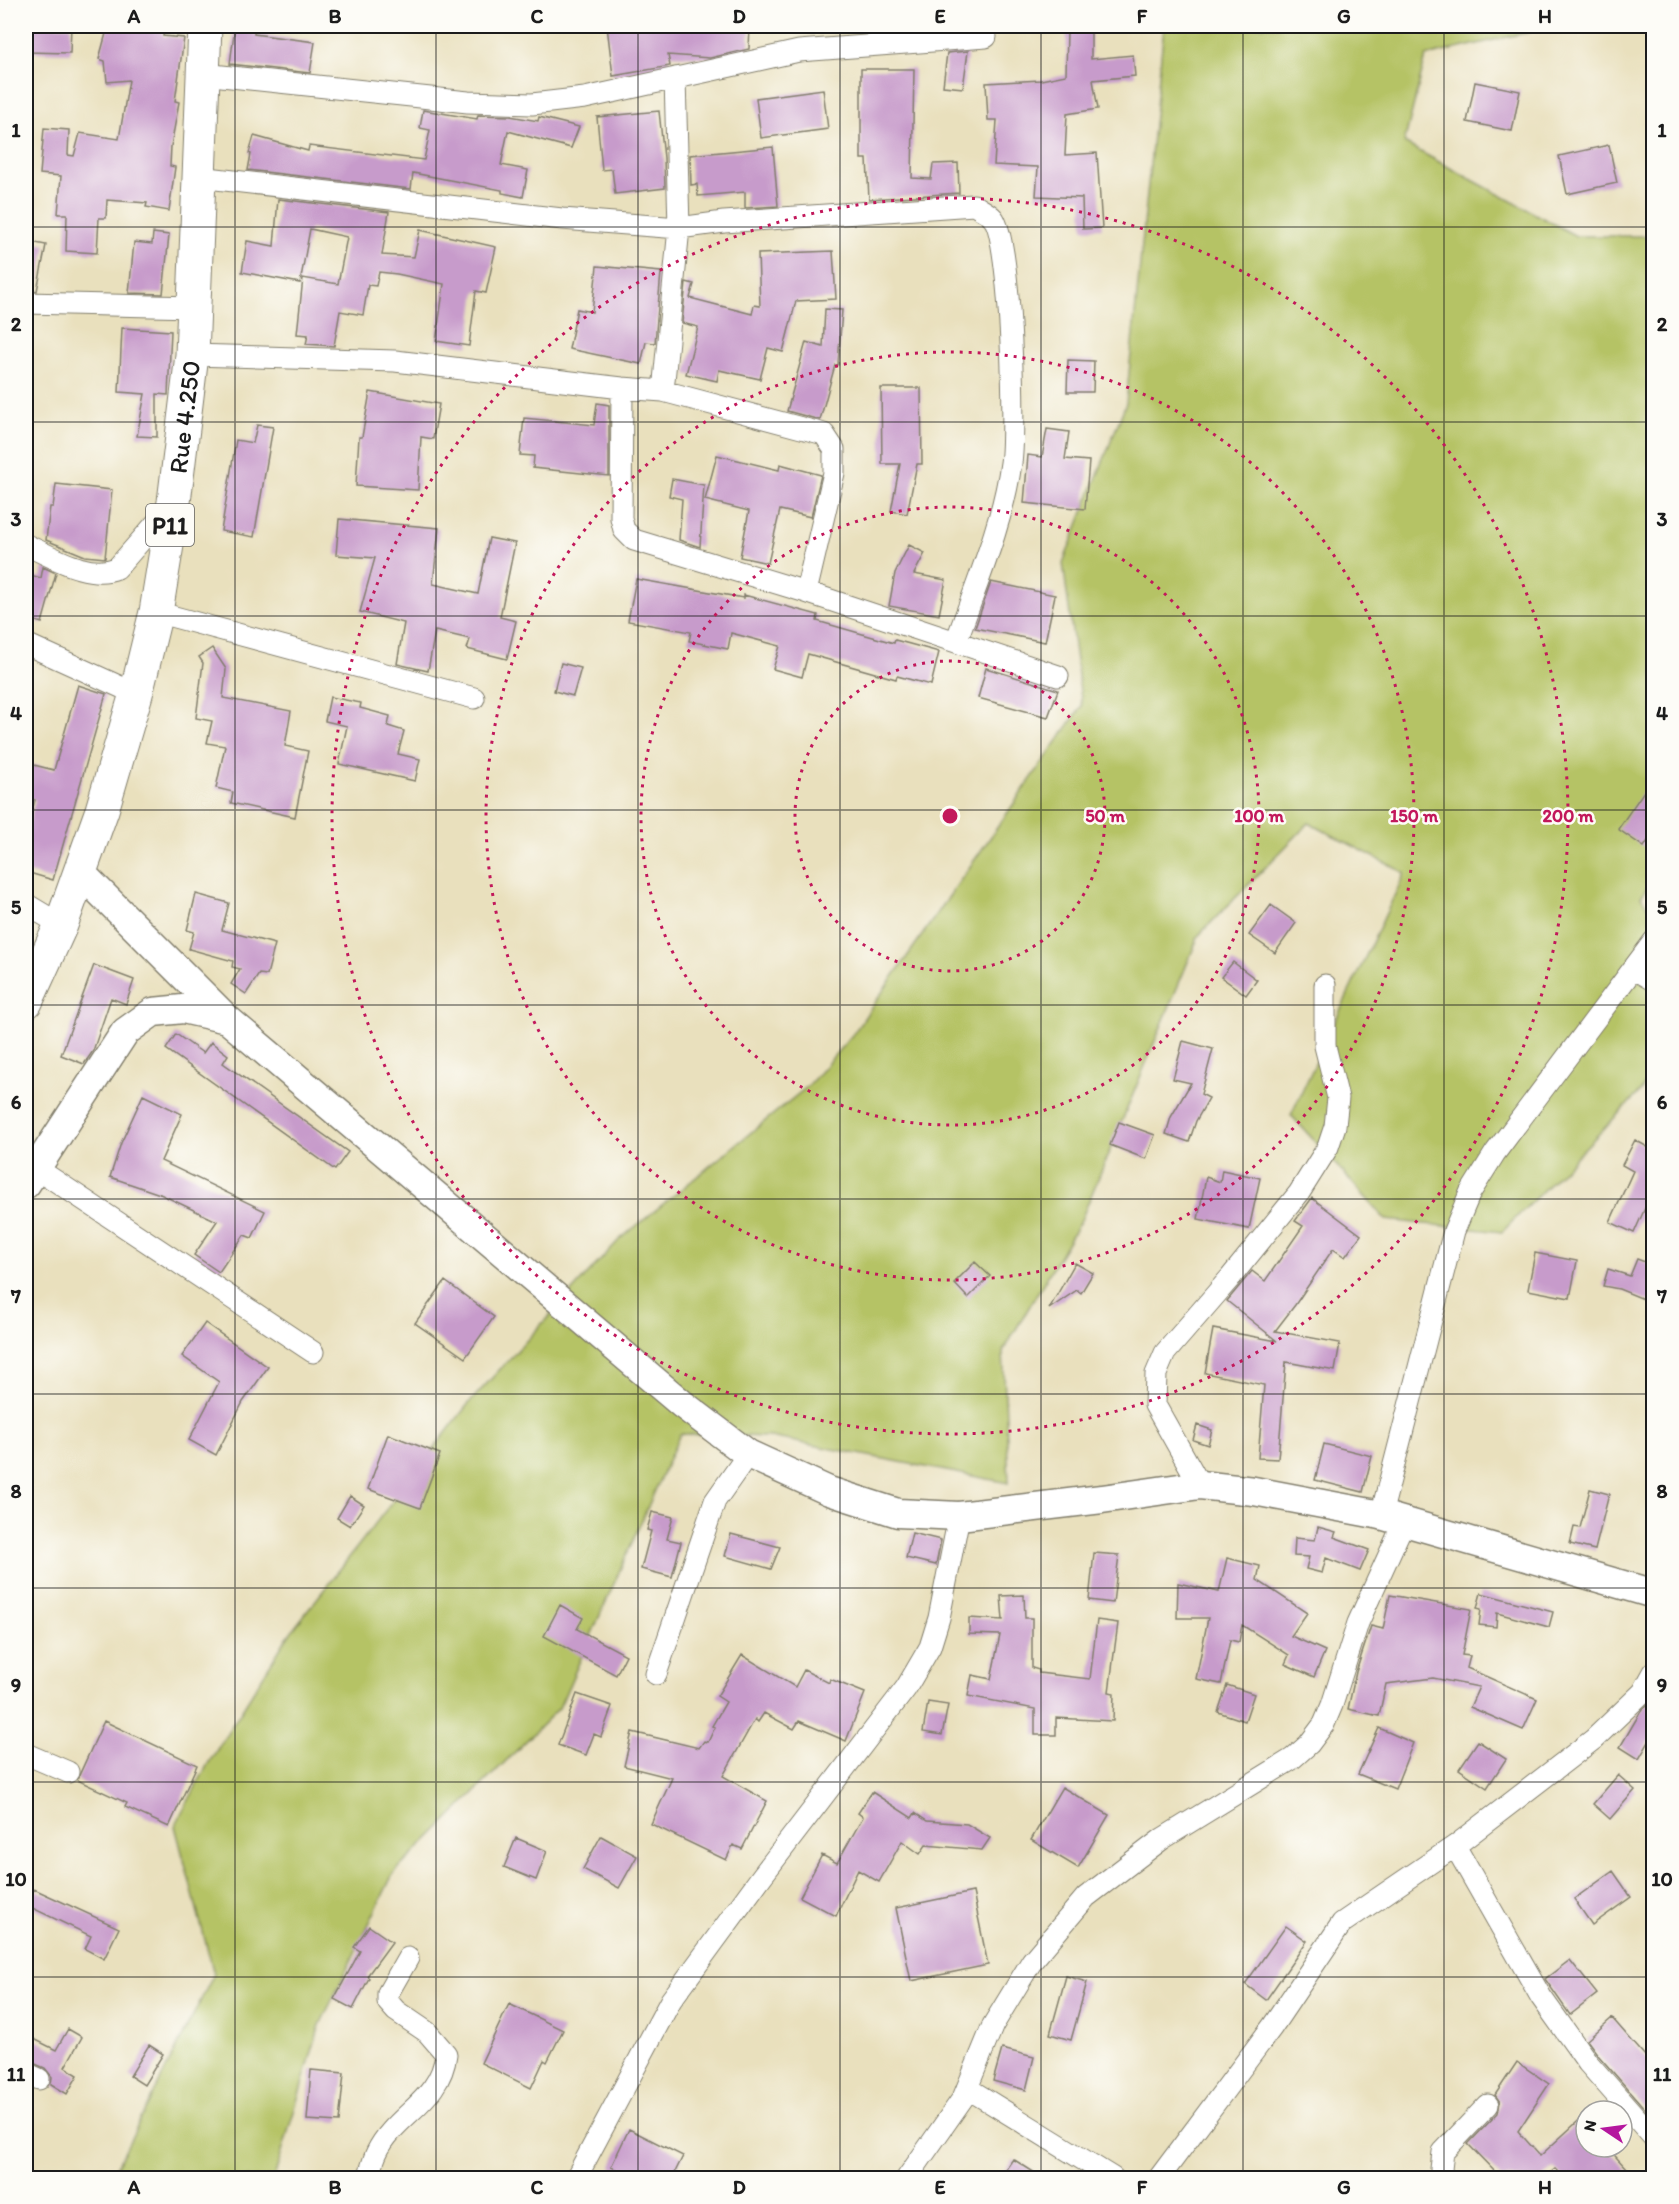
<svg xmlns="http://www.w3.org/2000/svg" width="1679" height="2204" font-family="Itim,sans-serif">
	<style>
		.green { fill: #b5c365; stroke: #687040; stroke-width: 1.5 }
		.building { fill: #c79bcb }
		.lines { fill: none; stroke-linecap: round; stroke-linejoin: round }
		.street-casing { stroke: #827e6c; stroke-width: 23 }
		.secondary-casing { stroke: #827e6c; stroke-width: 31 }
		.primary-casing { stroke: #827e6c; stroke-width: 35 }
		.street { stroke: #fff; stroke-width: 21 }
		.secondary { stroke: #fff; stroke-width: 28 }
		.primary { stroke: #fff; stroke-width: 33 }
		.grid { fill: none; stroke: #1c1c1c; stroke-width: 1.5; stroke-opacity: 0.55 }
		.ring { fill: none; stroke: #c2185b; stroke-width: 3; stroke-dasharray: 3 6 }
		.labels { text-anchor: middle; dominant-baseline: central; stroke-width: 5; stroke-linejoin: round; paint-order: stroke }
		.shield { fill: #fdfcf7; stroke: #605f5e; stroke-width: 1.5 }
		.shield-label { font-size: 24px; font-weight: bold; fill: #1c1c1c }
		.street-label { font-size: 26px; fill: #1c1c1c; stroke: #fdfcf7 }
		.centre { fill: #c2185b; stroke: #fdfcf7; stroke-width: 3 }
		.ring-label { font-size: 18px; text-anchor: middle; font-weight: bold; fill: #c2185b; stroke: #fdfcf7; stroke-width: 5; stroke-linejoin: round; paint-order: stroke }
		.neatline { fill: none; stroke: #1c1c1c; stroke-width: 2 }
		.grid-label { font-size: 20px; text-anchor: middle; font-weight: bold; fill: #1c1c1c }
	</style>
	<rect width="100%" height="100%" fill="#fdfcf7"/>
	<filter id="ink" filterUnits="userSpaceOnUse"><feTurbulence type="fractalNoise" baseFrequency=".0167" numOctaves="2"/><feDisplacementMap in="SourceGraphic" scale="12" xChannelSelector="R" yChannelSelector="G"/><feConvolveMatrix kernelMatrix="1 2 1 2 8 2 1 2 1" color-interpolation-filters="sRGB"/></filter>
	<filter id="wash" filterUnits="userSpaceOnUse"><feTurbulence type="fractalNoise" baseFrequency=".008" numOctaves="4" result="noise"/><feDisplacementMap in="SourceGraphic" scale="24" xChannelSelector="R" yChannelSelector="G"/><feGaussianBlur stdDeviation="1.35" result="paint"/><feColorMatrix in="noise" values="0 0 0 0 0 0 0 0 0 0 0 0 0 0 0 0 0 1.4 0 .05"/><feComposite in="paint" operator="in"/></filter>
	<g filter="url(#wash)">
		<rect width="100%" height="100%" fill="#e9e0bd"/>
		<path class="green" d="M 1164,26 L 1555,26 L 1426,56 L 1404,143 L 1576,236 L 1653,236 L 1654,877 L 1641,897 L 1653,912 L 1654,1069 L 1640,1092 L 1502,1232 L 1386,1220 L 1291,1115 L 1405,873 L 1309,823 L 1199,935 L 1081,1220 L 1003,1351 L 1009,1483 L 770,1437 L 680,1434 L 559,1708 L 393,1874 L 320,2025 L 274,2178 L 111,2178 L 214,1974 L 175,1826 L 208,1764 L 288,1636 L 469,1403 L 619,1240 L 808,1086 L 853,1034 L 1082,706 L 1063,563 L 1126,403 Z"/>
		<g id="blocks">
			<path class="building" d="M 26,26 L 71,26 L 70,53 L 26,52 Z
				M 108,26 L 165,26 L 163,36 L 184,38 L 175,101 L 179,102 L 171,146 L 170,166 L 175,167 L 169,211 L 146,207 L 147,203 L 107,200 L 106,218 L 99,218 L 97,253 L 66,251 L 67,214 L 58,214 L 61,176 L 40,174 L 44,128 L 69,130 L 68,155 L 74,156 L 80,133 L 119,139 L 129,80 L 107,82 L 105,61 L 99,59 Z
				M 235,26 L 254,26 L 254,34 L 315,42 L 310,73 L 230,64 Z
				M 607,26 L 750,26 L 749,49 L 710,58 L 668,55 L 670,66 L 613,76 Z
				M 1067,31 L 1091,31 L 1091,59 L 1133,55 L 1135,76 L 1093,80 L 1098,109 L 1067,114 L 1065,155 L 1097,153 L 1102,228 L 1083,229 L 1082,198 L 1036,196 L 1038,167 L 994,165 L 997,120 L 988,120 L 986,83 L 1041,80 L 1066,75 Z
				M 968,51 L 963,88 L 943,86 L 947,53 Z
				M 861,69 L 914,69 L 912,178 L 931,179 L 933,164 L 958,163 L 959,193 L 869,199 L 867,159 L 861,159 Z
				M 1475,82 L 1520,91 L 1512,131 L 1467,122 Z
				M 823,89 L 828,129 L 761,138 L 756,98 Z
				M 423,110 L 477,119 L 478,115 L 510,116 L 538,121 L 539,117 L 579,127 L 571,148 L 508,131 L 501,165 L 528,170 L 523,197 L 502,193 L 502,190 L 413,173 L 411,189 L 248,170 L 251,154 L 249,153 L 254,136 L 308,151 L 309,146 L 424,160 L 430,130 L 420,128 Z
				M 659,111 L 664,158 L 665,188 L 615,194 L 612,169 L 602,170 L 597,117 Z
				M 1609,145 L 1617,183 L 1567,194 L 1559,156 Z
				M 773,147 L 778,206 L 745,208 L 745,192 L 698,196 L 697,184 L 691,185 L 690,155 Z
				M 278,199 L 389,212 L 382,255 L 414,257 L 420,230 L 496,247 L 486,293 L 476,291 L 469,346 L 436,341 L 444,284 L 397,274 L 379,272 L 376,286 L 368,285 L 363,315 L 340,311 L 334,346 L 306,344 L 308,335 L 297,334 L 303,278 L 338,284 L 347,237 L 310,229 L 300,283 L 242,272 L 247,241 L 274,246 Z
				M 153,233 L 169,235 L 163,294 L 129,293 L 134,242 L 152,244 Z
				M 26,241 L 46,245 L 37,291 L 26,290 Z
				M 833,251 L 836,299 L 796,301 L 783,352 L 768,348 L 760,379 L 719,370 L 717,381 L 686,374 L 698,327 L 682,323 L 686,282 L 694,284 L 690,298 L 752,314 L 754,305 L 760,306 L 758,254 Z
				M 597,266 L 661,272 L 655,343 L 646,342 L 641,364 L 569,349 L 577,309 L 592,312 Z
				M 825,309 L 842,310 L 838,365 L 835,365 L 820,420 L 787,411 L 806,342 L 823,347 Z
				M 122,328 L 171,331 L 168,395 L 157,394 L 157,437 L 137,436 L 145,394 L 119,392 Z
				M 1068,360 L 1094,361 L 1093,392 L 1067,392 Z
				M 881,388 L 921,388 L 922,464 L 917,464 L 907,514 L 891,511 L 900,464 L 882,464 Z
				M 370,392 L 439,404 L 433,439 L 421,437 L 418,490 L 356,486 L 359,437 L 362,437 Z
				M 597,403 L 609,405 L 609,476 L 533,468 L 534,456 L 520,455 L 524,418 L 594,425 Z
				M 257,425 L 273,427 L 254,537 L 221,531 L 236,440 L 253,443 Z
				M 1047,429 L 1069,432 L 1065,459 L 1089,461 L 1085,509 L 1024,503 L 1028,455 L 1042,457 Z
				M 717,455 L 779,470 L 780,464 L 821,475 L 811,517 L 780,510 L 768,563 L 740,557 L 749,511 L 705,500 Z
				M 672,479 L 704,485 L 700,547 L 679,540 L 682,499 L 669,496 Z
				M 56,484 L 112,490 L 105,558 L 85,556 L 46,540 L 50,507 L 53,507 Z
				M 339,519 L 439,528 L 433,584 L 478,594 L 489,538 L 515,543 L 500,617 L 516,621 L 507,659 L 467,649 L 470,639 L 435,631 L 428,671 L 397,664 L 404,623 L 360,612 L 375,558 L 336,555 Z
				M 909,545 L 925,553 L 914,574 L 946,580 L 939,615 L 889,606 L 895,573 Z
				M 43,567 L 56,573 L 42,623 L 26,618 L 26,574 L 41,578 Z
				M 636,579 L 744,598 L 744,595 L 818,615 L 817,621 L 894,643 L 895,640 L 939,652 L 931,685 L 897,676 L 896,679 L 808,654 L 802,677 L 773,669 L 780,646 L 731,633 L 728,649 L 689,641 L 691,632 L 628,621 Z
				M 991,582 L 1055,595 L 1045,642 L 975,628 Z
				M 212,648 L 226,669 L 223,698 L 291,711 L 285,746 L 308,751 L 295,817 L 231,803 L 233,792 L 216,788 L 225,746 L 207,743 L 212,721 L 196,718 L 203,663 L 199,657 Z
				M 561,663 L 581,668 L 573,696 L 554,691 Z
				M 986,668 L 1058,690 L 1048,717 L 978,698 Z
				M 78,685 L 106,694 L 53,880 L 26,872 L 26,834 L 35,800 L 26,797 L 26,763 L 54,770 Z
				M 330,697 L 361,703 L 360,708 L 390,716 L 388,726 L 404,731 L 398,754 L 420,759 L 415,781 L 339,764 L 347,726 L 325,721 Z
				M 1653,778 L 1653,833 L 1644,847 L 1618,829 Z
				M 196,894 L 229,903 L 222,930 L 275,944 L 267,975 L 259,974 L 246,994 L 231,984 L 240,969 L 232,967 L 233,961 L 189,949 L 194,932 L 187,930 Z
				M 1271,905 L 1296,923 L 1275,953 L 1249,935 Z
				M 1233,962 L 1257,980 L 1246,995 L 1221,977 Z
				M 94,965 L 134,980 L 126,1004 L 111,998 L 93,1051 L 84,1064 L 61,1055 Z
				M 176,1034 L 203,1053 L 211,1042 L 228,1055 L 223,1063 L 348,1152 L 335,1170 L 166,1049 Z
				M 1183,1041 L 1213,1049 L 1201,1094 L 1209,1098 L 1196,1121 L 1189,1142 L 1166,1134 L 1171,1117 L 1191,1083 L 1173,1079 Z
				M 143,1095 L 182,1114 L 161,1161 L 265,1211 L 252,1238 L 244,1235 L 219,1272 L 194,1255 L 217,1221 L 160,1194 L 110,1177 L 121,1143 Z
				M 1119,1122 L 1155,1135 L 1146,1159 L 1110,1145 Z
				M 1635,1140 L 1653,1150 L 1653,1190 L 1634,1233 L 1610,1222 L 1633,1171 L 1622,1165 Z
				M 1222,1170 L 1260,1178 L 1249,1229 L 1198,1219 L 1206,1177 L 1220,1182 Z
				M 1312,1198 L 1361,1235 L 1345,1257 L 1333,1249 L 1295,1305 L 1275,1331 L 1340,1343 L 1335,1371 L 1286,1362 L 1278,1459 L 1258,1458 L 1264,1385 L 1205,1373 L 1213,1329 L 1277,1341 L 1227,1301 L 1252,1271 L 1265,1281 L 1303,1226 L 1295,1221 Z
				M 1535,1253 L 1577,1261 L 1570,1298 L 1528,1290 Z
				M 1637,1259 L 1653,1265 L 1653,1303 L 1619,1289 L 1603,1286 L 1608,1269 L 1630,1276 Z
				M 975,1262 L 990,1276 L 968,1298 L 954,1283 Z
				M 1075,1263 L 1093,1273 L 1081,1293 L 1077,1290 L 1049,1309 Z
				M 445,1281 L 494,1317 L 465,1358 L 415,1323 Z
				M 205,1323 L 268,1367 L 243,1402 L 216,1455 L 189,1440 L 219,1382 L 182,1356 Z
				M 1197,1425 L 1212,1430 L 1208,1445 L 1193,1440 Z
				M 388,1434 L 440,1454 L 420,1508 L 368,1489 Z
				M 1324,1444 L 1372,1456 L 1363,1492 L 1315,1480 Z
				M 1590,1489 L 1609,1494 L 1595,1550 L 1570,1544 L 1574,1527 L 1580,1528 Z
				M 350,1496 L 364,1505 L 350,1526 L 337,1518 Z
				M 652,1512 L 673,1517 L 667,1539 L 681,1542 L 672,1577 L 641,1569 L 651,1531 L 647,1530 Z
				M 1318,1527 L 1336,1532 L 1334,1537 L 1369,1550 L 1360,1571 L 1326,1558 L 1322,1573 L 1306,1569 L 1309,1557 L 1294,1556 L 1295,1538 L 1315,1540 Z
				M 912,1533 L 941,1540 L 936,1565 L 906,1558 Z
				M 731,1534 L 780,1547 L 771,1569 L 725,1556 Z
				M 1094,1553 L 1119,1555 L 1113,1603 L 1089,1600 Z
				M 1227,1558 L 1260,1566 L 1257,1580 L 1307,1613 L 1291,1636 L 1325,1651 L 1314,1677 L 1285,1664 L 1289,1655 L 1242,1625 L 1239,1642 L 1230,1640 L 1221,1684 L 1196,1679 L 1208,1618 L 1177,1618 L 1178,1583 L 1219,1592 Z
				M 1481,1593 L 1553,1612 L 1549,1627 L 1497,1613 L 1496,1627 L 1479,1625 L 1481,1609 L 1477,1608 Z
				M 1024,1595 L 1025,1618 L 1032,1618 L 1032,1668 L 1039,1670 L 1039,1673 L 1090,1679 L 1097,1620 L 1118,1623 L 1109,1692 L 1114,1693 L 1113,1721 L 1056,1718 L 1056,1735 L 1035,1735 L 1035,1709 L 968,1696 L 972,1675 L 991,1679 L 1000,1635 L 969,1634 L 969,1618 L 1003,1620 L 1001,1596 Z
				M 1390,1595 L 1471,1609 L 1462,1655 L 1470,1656 L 1467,1668 L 1537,1699 L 1523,1730 L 1470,1707 L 1479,1687 L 1433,1678 L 1386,1684 L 1379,1716 L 1348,1709 L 1356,1672 L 1371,1626 L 1383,1629 Z
				M 560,1605 L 583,1618 L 577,1629 L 626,1655 L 616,1675 L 544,1636 Z
				M 742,1655 L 795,1687 L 804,1670 L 829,1683 L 830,1679 L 865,1693 L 846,1741 L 799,1721 L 794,1729 L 764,1713 L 758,1722 L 755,1719 L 723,1776 L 767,1801 L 742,1849 L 733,1845 L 726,1860 L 651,1824 L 672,1778 L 624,1766 L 632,1732 L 699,1748 L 704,1741 L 708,1742 L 715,1727 L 712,1726 L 726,1702 L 717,1696 Z
				M 1227,1685 L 1254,1694 L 1245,1721 L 1218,1712 Z
				M 577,1694 L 612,1706 L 601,1737 L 594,1734 L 586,1755 L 558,1745 Z
				M 1653,1699 L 1653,1735 L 1639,1759 L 1620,1747 L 1641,1711 Z
				M 928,1702 L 948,1705 L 942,1735 L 923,1732 Z
				M 104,1721 L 197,1765 L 169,1827 L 125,1807 L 127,1803 L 77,1780 Z
				M 1379,1728 L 1413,1743 L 1395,1789 L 1358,1774 Z
				M 1478,1741 L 1506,1759 L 1487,1788 L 1459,1769 Z
				M 1618,1775 L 1635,1790 L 1610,1819 L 1593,1804 Z
				M 1062,1787 L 1109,1815 L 1078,1868 L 1031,1840 Z
				M 872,1792 L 912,1818 L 915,1813 L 927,1821 L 967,1824 L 990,1838 L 982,1850 L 926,1845 L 920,1854 L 902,1841 L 879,1882 L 858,1870 L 836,1916 L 800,1897 L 822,1855 L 837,1863 L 863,1817 L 858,1813 Z
				M 601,1836 L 637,1856 L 619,1888 L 583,1869 Z
				M 516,1838 L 547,1851 L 536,1880 L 504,1867 Z
				M 1613,1871 L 1631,1897 L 1592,1925 L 1574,1899 Z
				M 34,1889 L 119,1928 L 104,1959 L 85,1949 L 91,1936 L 26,1905 Z
				M 973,1892 L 988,1965 L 911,1981 L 896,1908 Z
				M 369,1926 L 392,1942 L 367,1976 L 369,1978 L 353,2009 L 334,1999 L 360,1951 L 354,1947 Z
				M 1286,1926 L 1307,1941 L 1266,2000 L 1245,1984 Z
				M 1570,1960 L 1597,1994 L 1570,2015 L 1545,1979 Z
				M 1066,1976 L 1087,1982 L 1071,2040 L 1050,2034 Z
				M 509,2004 L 563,2030 L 547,2062 L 544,2060 L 531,2088 L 481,2063 Z
				M 1612,2018 L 1653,2065 L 1653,2118 L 1598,2055 L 1587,2040 Z
				M 68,2029 L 82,2037 L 65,2067 L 78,2075 L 67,2094 L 51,2084 L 52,2077 L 45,2068 L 26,2060 L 26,2035 L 56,2050 Z
				M 149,2045 L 163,2054 L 144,2085 L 130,2076 Z
				M 1002,2049 L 1034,2057 L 1026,2090 L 993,2081 Z
				M 1517,2062 L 1549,2084 L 1518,2131 L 1540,2156 L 1586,2114 L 1586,2147 L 1607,2147 L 1635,2178 L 1564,2178 L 1555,2169 L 1543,2178 L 1501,2178 L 1468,2144 L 1498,2113 L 1500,2102 L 1495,2095 Z
				M 311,2070 L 344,2073 L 339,2122 L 307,2120 Z
				M 629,2129 L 683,2156 L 672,2178 L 635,2178 L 611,2167 Z
				M 1013,2159 L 1043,2178 L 1000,2178 Z"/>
		</g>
	</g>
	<g filter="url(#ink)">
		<use href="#blocks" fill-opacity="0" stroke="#827e6c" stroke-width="1.5"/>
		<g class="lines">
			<g class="street-casing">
				<path id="street" d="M 203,74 L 468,102 L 532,104 L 585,98 L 799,51 L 986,37
					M 199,177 L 562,219 L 679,228 L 724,222 L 974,205 C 980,209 989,213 993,218 C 1011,238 1016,430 1011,463 C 1003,523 976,585 956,642
					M 26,303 L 194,307
					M 192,355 L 395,361 L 622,388 L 663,391 L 824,434 L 834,449 L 834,473 L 806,592
					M 622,388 L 621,518 L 624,530 L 634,540 L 806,592 L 1058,676
					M 663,391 L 679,228 L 675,78
					M 26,545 C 52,556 88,580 117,568 L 172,505
					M 156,612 L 474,698
					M 26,644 L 136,694
					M 26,904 L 61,925
					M 1634,969 L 1654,981
					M 36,1168 L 313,1352
					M 1200,1485 L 1155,1405 L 1156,1374 L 1165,1353 L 1230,1278 L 1299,1193 L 1328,1147 L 1335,1126 L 1338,1098 L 1325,1046 L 1325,985
					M 1381,1515 L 1454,1231 L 1470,1193 L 1495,1153 L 1654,941
					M 656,1674 L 715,1501 L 748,1454
					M 26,1754 L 68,1772
					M 1455,1846 L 1541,1997 L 1588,2063 L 1654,2138
					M 26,2073 L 39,2079
					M 967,2088 L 1113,2178
					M 368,2178 C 371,2170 373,2160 377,2152 C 395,2114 441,2101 446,2054 L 427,2032 L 396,2011 L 388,2002 L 388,1993 L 408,1958
					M 576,2178 L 671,2000 L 762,1876 L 906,1688 L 930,1647 L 939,1618 L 959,1516
					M 907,2178 L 963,2098 L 993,2025 L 1032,1961 L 1086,1897 L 1162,1839 L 1292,1759 L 1309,1744 L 1324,1724 L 1332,1705 L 1358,1623 L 1404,1522
					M 1159,2178 L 1272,2027 L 1342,1923 L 1455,1846 L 1594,1739 L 1643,1692 L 1654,1672
					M 1443,2178 L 1441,2169 L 1443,2152 L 1488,2105"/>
			</g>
			<g class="secondary-casing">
				<path id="secondary" d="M 80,872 L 227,1019
					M 26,1184 L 125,1032 L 153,1012 L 183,1009 L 227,1019 L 682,1404 L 748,1454 L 829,1491 L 898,1513 L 959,1516 L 1102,1499 L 1200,1485 L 1254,1491 L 1381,1515 L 1654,1594"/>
			</g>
			<g class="primary-casing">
				<g id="primary">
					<path id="s1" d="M 26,1002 L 61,925 L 102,810 L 136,694 L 156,612 L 174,502 L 192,355 L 205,26"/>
				</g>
			</g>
			<use href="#street" class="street"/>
			<use href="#secondary" class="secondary"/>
			<use href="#primary" class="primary"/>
		</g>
	</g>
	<path class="grid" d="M 235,26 L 235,2178M 436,26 L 436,2178M 638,26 L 638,2178M 840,26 L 840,2178M 1041,26 L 1041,2178M 1243,26 L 1243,2178M 1444,26 L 1444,2178M 26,227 L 1654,227M 26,422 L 1654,422M 26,616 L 1654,616M 26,810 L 1654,810M 26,1005 L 1654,1005M 26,1199 L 1654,1199M 26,1394 L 1654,1394M 26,1588 L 1654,1588M 26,1782 L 1654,1782M 26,1977 L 1654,1977"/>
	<g class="ring">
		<circle cx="950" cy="816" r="155"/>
		<circle cx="950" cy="816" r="309"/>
		<circle cx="950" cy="816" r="464"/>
		<circle cx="950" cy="816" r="618"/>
	</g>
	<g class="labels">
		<rect class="shield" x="146" y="504" width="48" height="42" rx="4.5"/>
		<g class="shield-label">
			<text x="170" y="525">P11</text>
		</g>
		<g class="street-label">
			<text stroke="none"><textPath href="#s1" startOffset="609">Rue 4.250</textPath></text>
		</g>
	</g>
	<circle cx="950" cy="816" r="9" class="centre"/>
	<g class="ring-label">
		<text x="1105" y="822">50 m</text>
		<text x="1259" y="822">100 m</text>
		<text x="1414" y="822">150 m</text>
		<text x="1568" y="822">200 m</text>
	</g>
	<rect width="1679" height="2204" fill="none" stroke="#fdfcf7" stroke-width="66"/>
	<g transform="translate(1604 2129) rotate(283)"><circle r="28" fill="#fdfcf7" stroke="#a3a29f" stroke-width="1.5"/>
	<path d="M0-4.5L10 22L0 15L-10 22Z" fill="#b5179e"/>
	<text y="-9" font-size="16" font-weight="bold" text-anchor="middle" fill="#1c1c1c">N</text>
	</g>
	<rect x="33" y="33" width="1613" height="2138" class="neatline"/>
	<g class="grid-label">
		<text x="134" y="23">A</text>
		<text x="335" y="23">B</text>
		<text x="537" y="23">C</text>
		<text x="739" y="23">D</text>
		<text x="940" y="23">E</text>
		<text x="1142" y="23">F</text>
		<text x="1344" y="23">G</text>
		<text x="1545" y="23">H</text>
		<text x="16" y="137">1</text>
		<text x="1662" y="137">1</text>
		<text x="16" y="331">2</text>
		<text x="1662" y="331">2</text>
		<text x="16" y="526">3</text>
		<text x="1662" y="526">3</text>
		<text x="16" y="720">4</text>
		<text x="1662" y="720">4</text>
		<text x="16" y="914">5</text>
		<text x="1662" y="914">5</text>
		<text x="16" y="1109">6</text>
		<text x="1662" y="1109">6</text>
		<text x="16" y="1303">7</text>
		<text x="1662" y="1303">7</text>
		<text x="16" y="1498">8</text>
		<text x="1662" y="1498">8</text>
		<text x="16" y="1692">9</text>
		<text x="1662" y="1692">9</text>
		<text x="16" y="1886">10</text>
		<text x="1662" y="1886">10</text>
		<text x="16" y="2081">11</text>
		<text x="1662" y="2081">11</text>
		<text x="134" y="2194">A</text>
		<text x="335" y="2194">B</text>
		<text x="537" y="2194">C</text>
		<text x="739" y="2194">D</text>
		<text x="940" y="2194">E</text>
		<text x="1142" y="2194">F</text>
		<text x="1344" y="2194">G</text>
		<text x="1545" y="2194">H</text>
	</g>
</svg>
